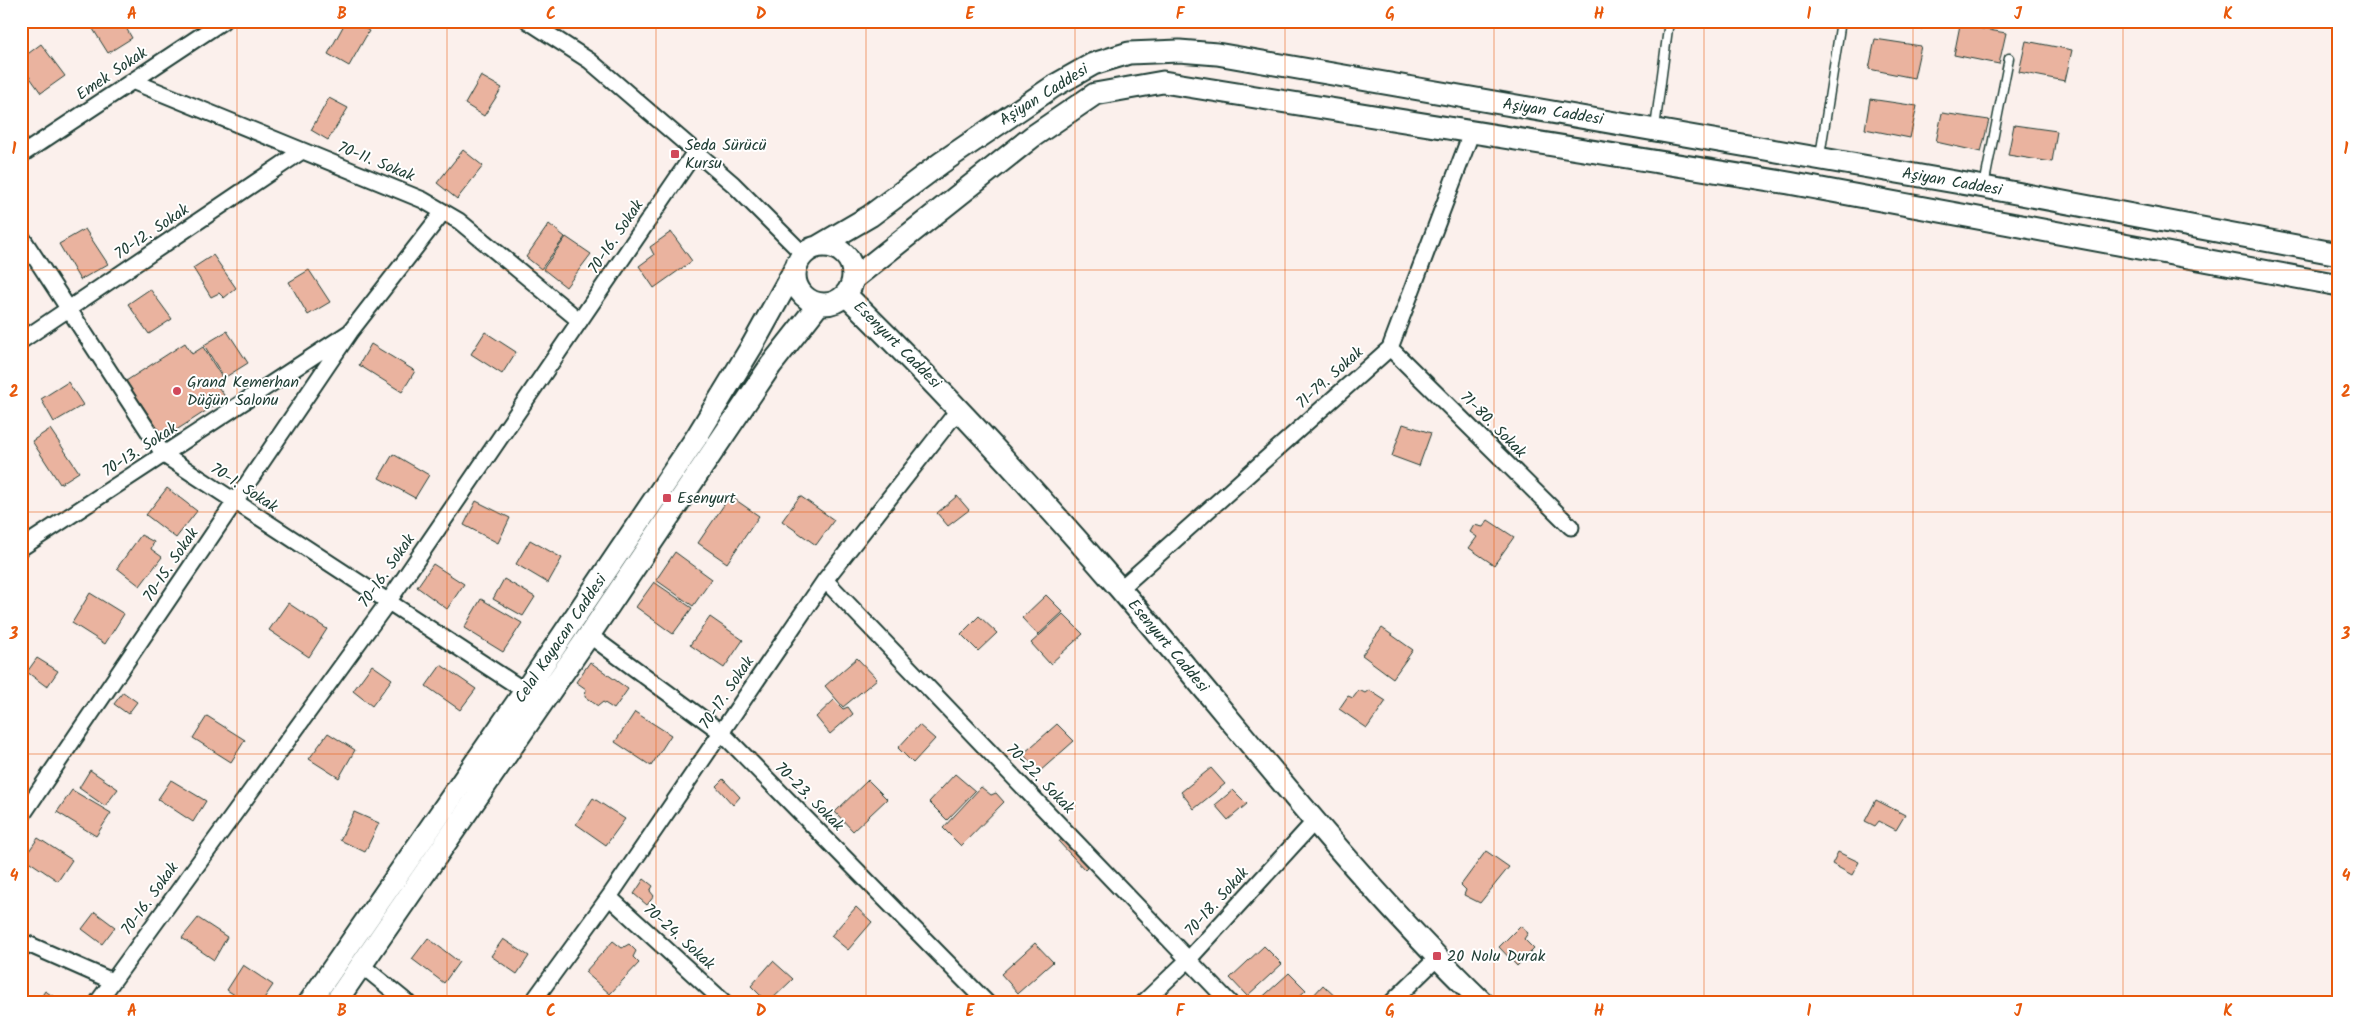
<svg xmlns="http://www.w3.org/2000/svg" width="2360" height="1024" font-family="Kalam,sans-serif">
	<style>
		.building { fill: #eab39f; stroke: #1f3d34 }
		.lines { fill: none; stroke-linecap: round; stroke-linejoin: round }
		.lane-casing { stroke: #1f3d34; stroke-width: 11 }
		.street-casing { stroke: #1f3d34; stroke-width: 19 }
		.secondary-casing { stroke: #1f3d34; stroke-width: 25 }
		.lane { stroke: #fff; stroke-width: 8 }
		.street { stroke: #fff; stroke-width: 15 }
		.secondary { stroke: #fff; stroke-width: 21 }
		.grid { fill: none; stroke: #e8590c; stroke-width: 1; stroke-opacity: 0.55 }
		.poi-dot { fill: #d1495b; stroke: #fff; stroke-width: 2 }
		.labels { text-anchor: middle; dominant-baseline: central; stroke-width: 4; stroke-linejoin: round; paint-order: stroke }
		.street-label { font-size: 16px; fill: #1f3d34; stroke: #fff }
		.poi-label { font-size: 16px; fill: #1f3d34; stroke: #fff; text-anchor: start }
		.neatline { fill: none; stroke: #e8590c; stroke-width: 2 }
		.grid-label { font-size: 16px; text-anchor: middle; font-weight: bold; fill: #e8590c }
	</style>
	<rect width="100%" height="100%" fill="#fbf0ec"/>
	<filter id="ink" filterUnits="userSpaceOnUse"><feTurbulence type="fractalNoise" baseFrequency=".02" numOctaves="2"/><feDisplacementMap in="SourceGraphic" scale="10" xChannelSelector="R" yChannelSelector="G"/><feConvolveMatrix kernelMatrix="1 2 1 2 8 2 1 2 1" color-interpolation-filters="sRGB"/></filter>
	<g filter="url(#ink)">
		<path class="building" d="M 88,21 L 122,21 L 132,38 L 108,53 Z
			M 346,21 L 352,21 L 369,31 L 349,66 L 328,54 Z
			M 1886,21 L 1924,21 L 1922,29 Z
			M 1960,25 L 2006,33 L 1999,64 L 1954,55 Z
			M 1875,39 L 1921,46 L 1914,78 L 1869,69 Z
			M 2026,41 L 2072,50 L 2065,81 L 2019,72 Z
			M 41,44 L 65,76 L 41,93 L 21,65 L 21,59 Z
			M 481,76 L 502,88 L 484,116 L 465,104 Z
			M 329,98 L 348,108 L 328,140 L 311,130 Z
			M 1870,99 L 1917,106 L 1910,138 L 1865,129 Z
			M 1942,113 L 1989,120 L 1981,152 L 1936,142 Z
			M 2014,125 L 2057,131 L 2052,162 L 2008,155 Z
			M 463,150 L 483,166 L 457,199 L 437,183 Z
			M 549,224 L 565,237 L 541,269 L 526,257 Z
			M 85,229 L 108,264 L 80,280 L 59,244 Z
			M 671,232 L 692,261 L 654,288 L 639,266 L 654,255 L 650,247 Z
			M 566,237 L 591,254 L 566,287 L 543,269 Z
			M 213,255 L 236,288 L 224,298 L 219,293 L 211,297 L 193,268 Z
			M 309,270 L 330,302 L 308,315 L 289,282 Z
			M 150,289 L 172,319 L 149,334 L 128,304 Z
			M 227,331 L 248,363 L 224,378 L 204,345 Z
			M 485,332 L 516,352 L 502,374 L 471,354 Z
			M 185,343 L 192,354 L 203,347 L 223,379 L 216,384 L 226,398 L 164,438 L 126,381 Z
			M 371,344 L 415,371 L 402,392 L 359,365 Z
			M 68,382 L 83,405 L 54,422 L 41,399 Z
			M 1403,424 L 1431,433 L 1419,466 L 1392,456 Z
			M 50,429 L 79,472 L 60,484 L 32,441 Z
			M 393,454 L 429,475 L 415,498 L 379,478 Z
			M 167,488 L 197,511 L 176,538 L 146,515 Z
			M 730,496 L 759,516 L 727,563 L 698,543 Z
			M 800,496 L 834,520 L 816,545 L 782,521 Z
			M 957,496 L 969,510 L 948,526 L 937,513 Z
			M 476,501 L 510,518 L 498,543 L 464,525 Z
			M 1488,520 L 1514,537 L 1494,565 L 1469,548 L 1477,537 L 1470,532 L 1474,525 L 1483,527 Z
			M 141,535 L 154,542 L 151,549 L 162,557 L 140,586 L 117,568 Z
			M 530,540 L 562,558 L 548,583 L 516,564 Z
			M 675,552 L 712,579 L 693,606 L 656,580 Z
			M 433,564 L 464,584 L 447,609 L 417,587 Z
			M 504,579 L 535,597 L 523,616 L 493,599 Z
			M 654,582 L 692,608 L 673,634 L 636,607 Z
			M 90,593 L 124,614 L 105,644 L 72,623 Z
			M 1046,595 L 1063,612 L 1038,635 L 1022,618 Z
			M 481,599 L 522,623 L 503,652 L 464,628 Z
			M 288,603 L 327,629 L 309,657 L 269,630 Z
			M 1063,614 L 1083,634 L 1050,664 L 1031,643 Z
			M 979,616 L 997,633 L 978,651 L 961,634 Z
			M 710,617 L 743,640 L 724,668 L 690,645 Z
			M 1382,628 L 1413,650 L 1393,678 L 1362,655 Z
			M 37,658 L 58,671 L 47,687 L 27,672 Z
			M 857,658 L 877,679 L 843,707 L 825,686 Z
			M 590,662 L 628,689 L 614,709 L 603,702 L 598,706 L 585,697 L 586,689 L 576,682 Z
			M 372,665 L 392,679 L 372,706 L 353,691 Z
			M 441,665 L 476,689 L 460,710 L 426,686 Z
			M 1359,690 L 1365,693 L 1369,690 L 1386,701 L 1367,728 L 1339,709 L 1348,696 L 1353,698 Z
			M 123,692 L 137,702 L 128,714 L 114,704 Z
			M 834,700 L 843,709 L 848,707 L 853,714 L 830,734 L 816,717 Z
			M 635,712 L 671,735 L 651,766 L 615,742 Z
			M 207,716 L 245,740 L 231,762 L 193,738 Z
			M 1057,724 L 1074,741 L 1039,772 L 1023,754 Z
			M 919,725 L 935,739 L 913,763 L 898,748 Z
			M 328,733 L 355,750 L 339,778 L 309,759 Z
			M 1211,768 L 1225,784 L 1194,809 L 1181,792 Z
			M 90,770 L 118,789 L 105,806 L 79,788 Z
			M 955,774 L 975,791 L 947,820 L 929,802 Z
			M 723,779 L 740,797 L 733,805 L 716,786 Z
			M 171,780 L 206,801 L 193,822 L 158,799 Z
			M 868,780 L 887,799 L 853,831 L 835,812 Z
			M 981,787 L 991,795 L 996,793 L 1004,802 L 961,846 L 943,828 Z
			M 72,790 L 111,813 L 96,836 L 57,812 Z
			M 1233,790 L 1247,804 L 1228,820 L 1215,805 Z
			M 593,798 L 625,819 L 606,845 L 576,824 Z
			M 1876,800 L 1905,815 L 1896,830 L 1879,821 L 1875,826 L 1865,821 Z
			M 354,812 L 379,823 L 365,852 L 340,840 Z
			M 38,838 L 72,860 L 58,881 L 24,858 Z
			M 1062,838 L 1089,866 L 1085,870 L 1059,842 Z
			M 1486,851 L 1509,867 L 1480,903 L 1464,895 L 1466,890 L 1461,885 Z
			M 1838,852 L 1859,862 L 1852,875 L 1832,864 Z
			M 644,879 L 653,886 L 650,891 L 654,896 L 647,905 L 634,894 Z
			M 856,907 L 872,922 L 848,950 L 831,936 Z
			M 95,912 L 115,927 L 102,944 L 82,929 Z
			M 198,918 L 227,937 L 214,960 L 182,938 Z
			M 1520,926 L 1528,933 L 1524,939 L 1534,949 L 1517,966 L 1499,947 Z
			M 428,938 L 459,962 L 444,983 L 412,959 Z
			M 503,939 L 529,956 L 517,974 L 491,956 Z
			M 613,941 L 622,948 L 629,944 L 636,951 L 633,957 L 639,963 L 610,994 L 585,972 Z
			M 1035,943 L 1053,962 L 1018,993 L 1001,974 Z
			M 1264,946 L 1282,964 L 1247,996 L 1230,978 Z
			M 773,961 L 793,979 L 768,1003 L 751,986 Z
			M 243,965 L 273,985 L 261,1003 L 247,1003 L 227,990 Z
			M 1289,973 L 1306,990 L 1292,1003 L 1256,1003 Z
			M 1323,985 L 1342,1003 L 1315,1003 L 1311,998 Z
			M 45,991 L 64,1003 L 37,1003 Z"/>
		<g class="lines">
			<g class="lane-casing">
				<path id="lane" d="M 1655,128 L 1669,21
					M 1820,156 L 1841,21
					M 1984,186 L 2009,58"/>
			</g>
			<g class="street-casing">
				<path id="street" d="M 528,21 L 590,61 L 733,184 L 804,255
					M 132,81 L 423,200 L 459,221 L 580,321
					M 21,155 L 223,21
					M 21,236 L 164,455 L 525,691
					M 21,341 L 302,151
					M 1390,348 L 1571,527
					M 21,548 L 350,332 L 443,212
					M 825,580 L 1230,1003
					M 1120,589 L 1390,348 L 1472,131
					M 589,635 L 721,732 L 987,1003
					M 21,817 L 350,332
					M 609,897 L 725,1003
					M 21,941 L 112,981
					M 360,964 L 408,1003
					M 97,1003 L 388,602 L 695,152
					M 532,1003 L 609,897 L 825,580 L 959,409
					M 1143,1003 L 1188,960 L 1314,822
					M 1391,1003 L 1437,958"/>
			</g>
			<g class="secondary-casing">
				<path id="secondary" d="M795 275a29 29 0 1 1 58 0a29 29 0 1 1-58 0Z
					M 817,247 L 870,216 L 941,163 L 1054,86 L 1093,64 L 1129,53 L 1179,51 L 1217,54 L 1984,187 L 2339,254
					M 853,279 L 1032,137 L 1095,94 L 1163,82 L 1789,183 L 2339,285
					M 846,295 C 942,389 1032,487 1120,589 C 1240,728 1351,875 1483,1003
					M 309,1003 L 525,691 L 696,438 L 752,346 L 797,265
					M 335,1003 L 589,635 L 771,365 L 819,304"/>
			</g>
			<use href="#lane" class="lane"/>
			<use href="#street" class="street"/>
			<use href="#secondary" class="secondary"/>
		</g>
	</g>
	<path class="grid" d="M 237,21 L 237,1003M 447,21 L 447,1003M 656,21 L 656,1003M 866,21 L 866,1003M 1075,21 L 1075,1003M 1285,21 L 1285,1003M 1494,21 L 1494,1003M 1704,21 L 1704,1003M 1913,21 L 1913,1003M 2123,21 L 2123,1003M 21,270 L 2339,270M 21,512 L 2339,512M 21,754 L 2339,754"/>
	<g class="poi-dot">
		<rect x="670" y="149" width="10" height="10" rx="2.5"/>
		<circle cx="177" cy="391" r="5"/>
		<rect x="662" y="493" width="10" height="10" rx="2.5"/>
		<rect x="1432" y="951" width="10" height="10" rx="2.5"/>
	</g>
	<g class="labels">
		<g class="street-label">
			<text transform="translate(112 74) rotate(-34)">Emek Sokak</text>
			<text transform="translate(1044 95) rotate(-32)">Aşiyan Caddesi</text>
			<text transform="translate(1553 112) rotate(9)">Aşiyan Caddesi</text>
			<text transform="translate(376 162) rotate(22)">70-11. Sokak</text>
			<text transform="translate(1952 182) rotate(10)">Aşiyan Caddesi</text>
			<text transform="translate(152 232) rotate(-34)">70-12. Sokak</text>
			<text transform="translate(616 237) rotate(-56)">70-16. Sokak</text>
			<text transform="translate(897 345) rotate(45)">Esenyurt Caddesi</text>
			<text transform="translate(1330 378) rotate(-42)">71-79. Sokak</text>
			<text transform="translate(1493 425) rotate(45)">71-80. Sokak</text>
			<text transform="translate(140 450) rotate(-33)">70-13. Sokak</text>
			<text transform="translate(244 488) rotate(33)">70-1. Sokak</text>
			<text transform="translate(171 565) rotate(-56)">70-15. Sokak</text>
			<text transform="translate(387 571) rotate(-55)">70-16. Sokak</text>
			<text transform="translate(561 639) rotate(-56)">Celal Kayacan Caddesi</text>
			<text transform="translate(1168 646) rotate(50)">Esenyurt Caddesi</text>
			<text transform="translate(727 693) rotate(-56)">70-17. Sokak</text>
			<text transform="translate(1040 779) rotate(46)">70-22. Sokak</text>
			<text transform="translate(809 797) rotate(45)">70-23. Sokak</text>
			<text transform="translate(150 899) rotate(-54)">70-16. Sokak</text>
			<text transform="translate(1217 902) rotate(-48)">70-18. Sokak</text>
			<text transform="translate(679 937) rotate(42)">70-24. Sokak</text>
		</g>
		<g class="poi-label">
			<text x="685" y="145">Seda Sürücü<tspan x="685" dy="18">Kursu</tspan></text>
			<text x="187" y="382">Grand Kemerhan<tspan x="187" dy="18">Düğün Salonu</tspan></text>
			<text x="677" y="498">Esenyurt</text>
			<text x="1447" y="956">20 Nolu Durak</text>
		</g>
	</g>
	<rect width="2360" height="1024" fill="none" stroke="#fff" stroke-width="55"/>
	<rect x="28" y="28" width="2304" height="968" class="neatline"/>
	<g class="grid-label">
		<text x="132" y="19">A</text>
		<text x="342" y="19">B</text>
		<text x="551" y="19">C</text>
		<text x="761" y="19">D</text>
		<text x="970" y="19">E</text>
		<text x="1180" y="19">F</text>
		<text x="1390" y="19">G</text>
		<text x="1599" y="19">H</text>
		<text x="1809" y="19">I</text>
		<text x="2018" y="19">J</text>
		<text x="2228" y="19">K</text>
		<text x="14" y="154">1</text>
		<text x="2346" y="154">1</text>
		<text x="14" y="397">2</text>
		<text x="2346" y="397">2</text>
		<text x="14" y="639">3</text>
		<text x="2346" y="639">3</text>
		<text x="14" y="881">4</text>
		<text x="2346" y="881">4</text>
		<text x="132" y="1016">A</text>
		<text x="342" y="1016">B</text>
		<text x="551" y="1016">C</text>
		<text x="761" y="1016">D</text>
		<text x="970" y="1016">E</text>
		<text x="1180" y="1016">F</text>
		<text x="1390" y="1016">G</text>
		<text x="1599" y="1016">H</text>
		<text x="1809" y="1016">I</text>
		<text x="2018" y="1016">J</text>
		<text x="2228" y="1016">K</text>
	</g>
</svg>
